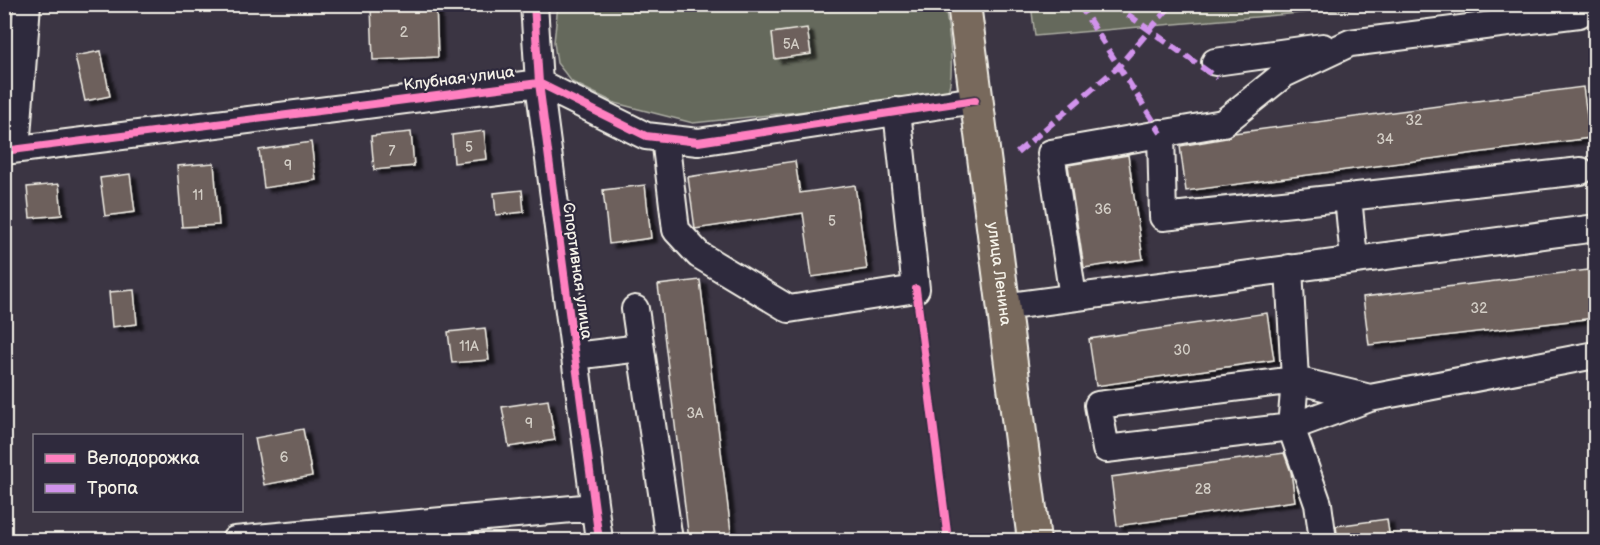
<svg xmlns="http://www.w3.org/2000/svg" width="1600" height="545" font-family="'Balsamiq Sans',sans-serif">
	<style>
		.green { fill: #65695c; stroke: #acada2; stroke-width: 1.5 }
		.building { fill: #6d605c; stroke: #f4f1e8; stroke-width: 1.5; filter: url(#shadow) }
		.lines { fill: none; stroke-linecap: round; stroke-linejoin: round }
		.minor-casing { stroke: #f4f1e8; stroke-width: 30 }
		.major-casing { stroke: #f4f1e8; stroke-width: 36 }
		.minor { stroke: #2f2a3d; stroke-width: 26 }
		.major { stroke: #78695c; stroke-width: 32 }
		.quiet { stroke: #d193ec; stroke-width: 6; stroke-dasharray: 12 6; stroke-linecap: butt }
		.cycleway-casing { stroke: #2f2a3d; stroke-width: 11 }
		.cycleway { stroke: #ff80c0; stroke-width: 8 }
		.labels { text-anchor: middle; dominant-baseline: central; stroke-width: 4.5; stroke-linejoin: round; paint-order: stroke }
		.number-label { font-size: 14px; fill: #d2cdc5 }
		.street-label { font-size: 16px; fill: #f4f1e8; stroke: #2f2a3d }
	</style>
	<defs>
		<filter id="shadow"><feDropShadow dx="6" dy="4" stdDeviation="1.5" flood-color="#0009"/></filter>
	</defs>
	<rect width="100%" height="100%" fill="#3b3543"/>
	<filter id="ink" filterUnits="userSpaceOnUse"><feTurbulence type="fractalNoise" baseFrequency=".0167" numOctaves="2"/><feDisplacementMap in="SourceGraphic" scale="12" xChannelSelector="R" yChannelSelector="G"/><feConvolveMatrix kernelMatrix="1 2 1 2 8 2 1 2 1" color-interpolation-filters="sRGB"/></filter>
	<g filter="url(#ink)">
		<path class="green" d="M 1031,4 L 1394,4 L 1394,5 L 1035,36 Z
			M 558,5 L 945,5 C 948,29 957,74 946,96 L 693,123 L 615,103 L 572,82 L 557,63 L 554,42 Z"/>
		<path class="building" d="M 415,4 L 436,4 L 438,57 L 373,60 L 371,7 Z
			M 807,28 L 811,54 L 775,59 L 772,33 Z
			M 101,51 L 110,96 L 85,101 L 75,56 Z
			M 1583,87 L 1590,138 L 1186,191 L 1180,146 L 1226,138 L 1234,133 Z
			M 484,131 L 487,159 L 454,163 L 452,135 Z
			M 411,132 L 414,166 L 374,170 L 371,136 Z
			M 311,142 L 316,180 L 264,188 L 259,150 Z
			M 1128,155 L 1143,259 L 1084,268 L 1068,165 Z
			M 795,161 L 800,193 L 855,185 L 867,269 L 812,277 L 803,213 L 695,229 L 688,177 Z
			M 214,163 L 219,225 L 182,227 L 177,166 Z
			M 130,174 L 135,212 L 105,216 L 100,178 Z
			M 59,184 L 62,215 L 30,218 L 27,187 Z
			M 645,185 L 651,238 L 609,244 L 603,190 Z
			M 522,190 L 524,212 L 496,215 L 494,193 Z
			M 1588,270 L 1594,318 L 1369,345 L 1363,297 Z
			M 700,280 L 732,540 L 689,540 L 658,285 Z
			M 134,290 L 137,324 L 112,327 L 109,292 Z
			M 1267,313 L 1274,360 L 1096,386 L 1089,339 Z
			M 485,328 L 489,360 L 452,363 L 448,332 Z
			M 548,400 L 555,440 L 509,447 L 502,407 Z
			M 303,429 L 312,476 L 264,485 L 255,438 Z
			M 1284,453 L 1291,472 L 1295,501 L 1117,526 L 1111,477 Z
			M 1387,519 L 1390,540 L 1338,540 L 1336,526 Z"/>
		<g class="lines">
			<g class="minor-casing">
				<path id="minor" d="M 534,4 L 539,83 L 599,540
					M 1215,62 L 1323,47
					M 1161,133 L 1163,217 L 1348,197
					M 665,138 L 676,230 L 699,255 L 789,309 L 916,289 L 897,111
					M 16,149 L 27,4
					M 4,151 L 539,83 L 646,136 L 698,142 L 975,100
					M 1354,259 L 1348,197 L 1581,171
					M 1289,268 L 1295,380 L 1291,427 L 1318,504 L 1323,540
					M 1073,297 L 1051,153 L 1223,123 L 1284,74 L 1350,43 L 1579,14
					M 1002,307 L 1596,228
					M 635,309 L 669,540
					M 575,356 L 640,348
					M 1370,398 L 1291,427 L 1106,449 L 1098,405 L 1295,380 L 1370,398 L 1590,356
					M 235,540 L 594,507"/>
			</g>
			<g class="major-casing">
				<g id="major">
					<path id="s1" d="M 964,4 L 1034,540"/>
				</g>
			</g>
			<use href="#minor" class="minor"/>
			<use href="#major" class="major"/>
			<path class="quiet" d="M 1079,4 L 1161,133
				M 1113,4 L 1217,78
				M 1017,153 L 1118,67 L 1172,4"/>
			<g class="cycleway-casing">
				<path id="cycleway" d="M 534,4 L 539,83 L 599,540
					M 4,151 L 539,83 L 646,136 L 698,142 L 975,100
					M 916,289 L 948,540"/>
			</g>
			<use href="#cycleway" class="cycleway"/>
		</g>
	</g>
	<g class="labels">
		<g class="number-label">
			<text x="404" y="32">2</text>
			<text x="791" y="44">5А</text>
			<text x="1414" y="120">32</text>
			<text x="1385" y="139">34</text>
			<text x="469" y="147">5</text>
			<text x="392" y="151">7</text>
			<text x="288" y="165">9</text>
			<text x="198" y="195">11</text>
			<text x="1103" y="209">36</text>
			<text x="832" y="221">5</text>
			<text x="1479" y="308">32</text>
			<text x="469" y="346">11А</text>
			<text x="1182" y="350">30</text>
			<text x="695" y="413">3А</text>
			<text x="529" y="423">9</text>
			<text x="284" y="457">6</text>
			<text x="1203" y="489">28</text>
		</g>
		<g class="street-label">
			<text transform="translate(459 79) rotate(-7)">Клубная улица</text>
			<text transform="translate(577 271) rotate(82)">Спортивная улица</text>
			<text stroke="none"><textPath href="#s1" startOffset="272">улица Ленина</textPath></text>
		</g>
	</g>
	<rect width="1600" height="545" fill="none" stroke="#2f2a3d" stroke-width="24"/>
	<rect x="12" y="12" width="1576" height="521" fill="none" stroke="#f4f1e8" stroke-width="2" filter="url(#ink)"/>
	<rect x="33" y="434" width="210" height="78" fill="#2f2a3d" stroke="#7e7a81" stroke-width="1.5"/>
	<rect x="45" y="454" width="30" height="9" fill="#ff80c0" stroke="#7e7a81" stroke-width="1.5"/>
	<text x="87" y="464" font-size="18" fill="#f4f1e8">Велодорожка</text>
	<rect x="45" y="484" width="30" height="9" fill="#d193ec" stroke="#7e7a81" stroke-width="1.5"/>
	<text x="87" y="494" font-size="18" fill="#f4f1e8">Тропа</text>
</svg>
